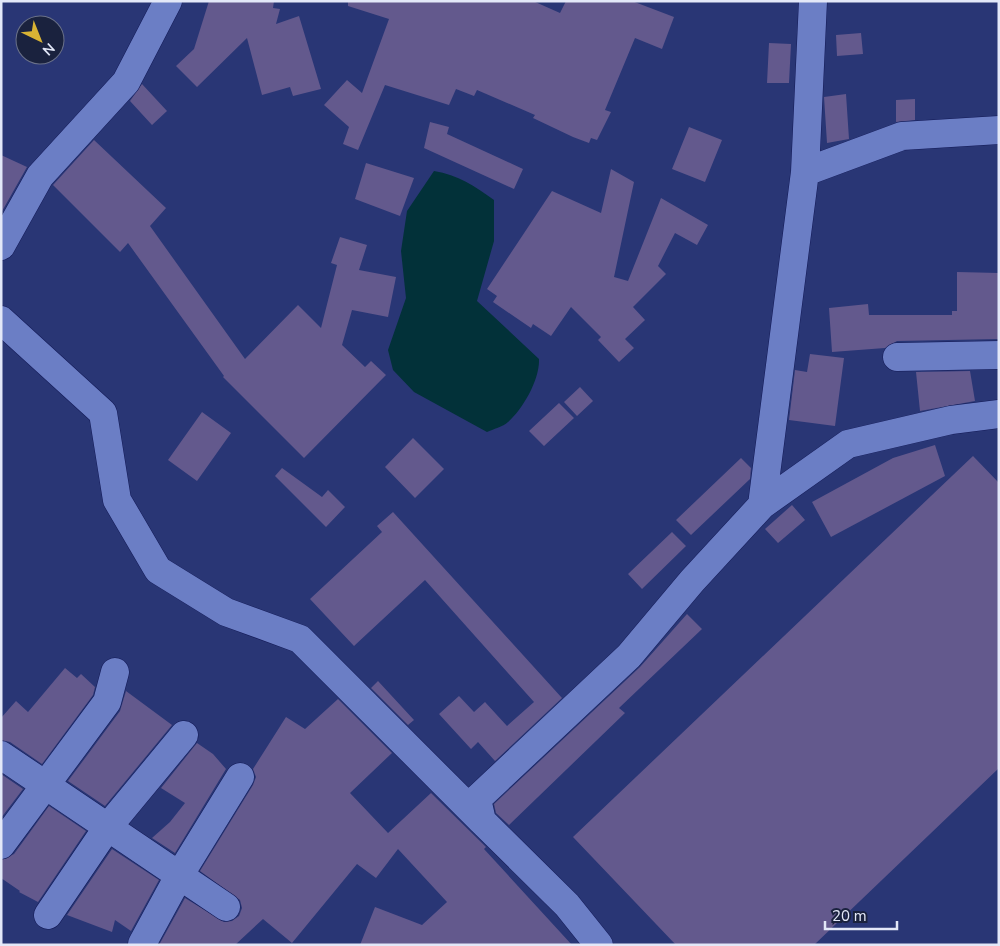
<svg xmlns="http://www.w3.org/2000/svg" width="1000" height="946" font-family="'Nunito Sans',sans-serif">
	<style>
		.water { fill: #023139 }
		.building { fill: #63598d }
		.lines { fill: none; stroke-linecap: round; stroke-linejoin: round }
		.street-casing { stroke: #131a57; stroke-width: 29 }
		.street { stroke: #6b7ec5; stroke-width: 28 }
	</style>
	<rect width="100%" height="100%" fill="#293675"/>
	<path class="water" d="M 434,171 C 458,175 475,186 494,200 L 494,241 L 477,301 L 539,359 C 540,379 523,409 508,422 C 503,427 493,429 487,432 L 414,392 L 393,370 L 388,350 L 406,298 L 401,251 L 407,211 Z"/>
	<path class="building" d="M 209,1 L 274,1 L 273,8 L 280,9 L 276,24 L 299,16 L 321,89 L 293,96 L 290,87 L 262,95 L 247,38 L 197,87 L 176,66 L 194,49 Z
		M 348,1 L 533,1 L 560,13 L 566,1 L 632,1 L 674,17 L 662,49 L 635,38 L 605,110 L 611,112 L 597,140 L 591,138 L 589,143 L 573,137 L 533,118 L 535,115 L 477,90 L 474,96 L 456,89 L 449,105 L 385,85 L 358,150 L 343,144 L 349,127 L 324,105 L 347,80 L 362,93 L 389,19 L 348,6 Z
		M 861,33 L 863,54 L 837,56 L 836,35 Z
		M 769,43 L 791,44 L 789,83 L 767,83 Z
		M 142,84 L 167,111 L 152,125 L 130,101 Z
		M 846,94 L 849,139 L 827,143 L 824,97 Z
		M 915,99 L 915,120 L 896,122 L 896,100 Z
		M 430,122 L 449,127 L 447,134 L 523,169 L 514,189 L 424,148 Z
		M 689,127 L 722,140 L 705,182 L 672,169 Z
		M 94,140 L 166,208 L 150,226 L 245,359 L 298,305 L 321,328 L 337,265 L 331,263 L 340,237 L 367,245 L 359,270 L 396,277 L 388,317 L 352,310 L 342,345 L 365,367 L 371,361 L 386,375 L 304,458 L 223,377 L 224,376 L 128,243 L 120,252 L 53,185 Z
		M 1,155 L 27,167 L 1,213 Z
		M 366,163 L 414,178 L 400,216 L 355,199 Z
		M 611,169 L 634,182 L 614,277 L 628,281 L 661,198 L 708,225 L 697,245 L 675,233 L 658,266 L 666,274 L 633,307 L 645,320 L 625,339 L 634,348 L 619,362 L 598,340 L 601,337 L 571,307 L 551,336 L 533,324 L 531,328 L 493,302 L 497,296 L 487,289 L 552,191 L 601,213 Z
		M 957,272 L 999,273 L 999,339 L 897,341 L 885,348 L 832,352 L 829,308 L 868,304 L 869,315 L 952,315 L 952,311 L 957,311 Z
		M 810,354 L 844,358 L 835,426 L 789,420 L 795,370 L 807,372 Z
		M 970,371 L 975,401 L 920,411 L 916,372 Z
		M 580,387 L 593,401 L 577,416 L 564,402 Z
		M 559,403 L 574,418 L 544,446 L 529,431 Z
		M 202,412 L 231,433 L 197,481 L 168,460 Z
		M 413,438 L 444,469 L 415,498 L 385,467 Z
		M 935,445 L 945,476 L 831,537 L 812,502 L 893,458 Z
		M 973,456 L 999,483 L 999,768 L 814,945 L 676,945 L 573,837 Z
		M 741,458 L 751,468 L 750,479 L 691,535 L 676,520 Z
		M 282,468 L 322,497 L 328,490 L 345,507 L 326,527 L 275,476 Z
		M 792,505 L 805,520 L 778,543 L 765,529 Z
		M 393,512 L 562,698 L 495,761 L 478,742 L 471,749 L 439,714 L 459,696 L 474,712 L 485,702 L 507,726 L 534,702 L 425,580 L 354,646 L 310,599 L 382,532 L 377,526 Z
		M 672,532 L 686,546 L 642,589 L 628,574 Z
		M 687,614 L 702,629 L 619,708 L 625,713 L 509,825 L 496,813 L 494,804 L 640,667 Z
		M 65,668 L 77,678 L 81,674 L 95,687 L 93,695 L 42,764 L 10,742 L 1,740 L 1,718 L 16,701 L 28,712 Z
		M 378,681 L 414,720 L 408,725 L 371,688 Z
		M 126,691 L 172,725 L 105,806 L 68,781 L 120,711 Z
		M 338,699 L 392,753 L 350,793 L 388,833 L 431,793 L 486,847 L 484,849 L 572,945 L 360,945 L 375,907 L 422,925 L 447,902 L 398,849 L 376,878 L 357,864 L 292,943 L 263,919 L 235,945 L 159,945 L 185,898 L 224,922 L 232,921 L 239,916 L 242,908 L 240,900 L 200,871 L 253,785 L 256,777 L 253,769 L 286,717 L 305,729 Z
		M 197,743 L 213,754 L 226,769 L 175,853 L 152,838 L 170,822 L 185,803 L 161,788 Z
		M 1,774 L 23,789 L 1,818 Z
		M 49,806 L 86,831 L 38,902 L 19,892 L 20,891 L 1,878 L 1,860 L 14,854 Z
		M 112,849 L 159,880 L 131,931 L 115,920 L 112,932 L 67,915 Z"/>
	<g class="lines">
		<g class="street-casing">
			<path id="street" d="M 805,172 L 813,1
				M 1,246 L 40,176 L 126,82 L 168,1
				M 1,320 L 103,413 L 117,500 L 158,570 L 226,612 L 300,639 L 482,821
				M 897,357 L 999,355
				M 762,505 L 805,172 L 902,136 L 999,130
				M 1,755 L 226,907
				M 1,845 L 107,702 L 115,672
				M 48,915 L 107,828 L 184,735
				M 142,944 L 179,876 L 240,777
				M 599,945 L 567,905 L 482,821 L 477,799 L 629,656 L 692,581 L 762,505 L 848,444 L 951,420 L 999,414"/>
		</g>
		<use href="#street" class="street"/>
	</g>
	<rect width="1000" height="946" fill="none" stroke="#e3e8f8" stroke-width="5"/>
	<g transform="translate(40 40) rotate(137)"><circle r="24" fill="#1a223e" stroke="#6a7188"/>
	<path d="M0-4L9 19L0 12L-9 19Z" fill="#d9b334"/>
	<text y="-8" font-size="14" font-weight="bold" text-anchor="middle" fill="#e3e8f8">N</text>
	</g>
	<path d="M825 921v8h72v-8" fill="none" stroke="#e3e8f8" stroke-width="2.5"/>
	<text x="832" y="921" font-size="15" fill="#e3e8f8" stroke="#1a223e" stroke-width="4" paint-order="stroke">20 m</text>
</svg>
